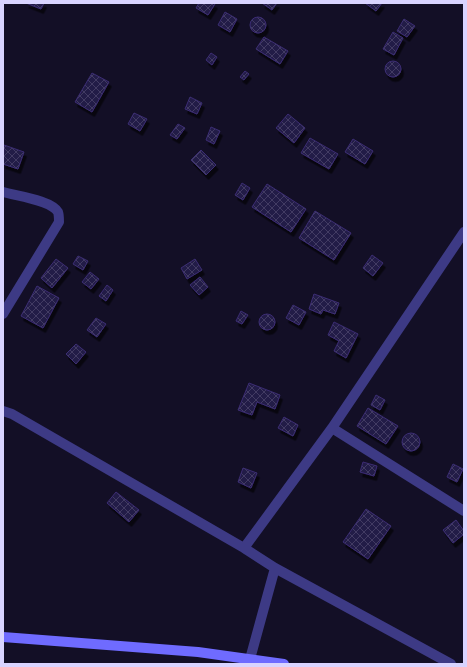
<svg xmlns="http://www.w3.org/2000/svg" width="467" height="667" font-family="Signika,sans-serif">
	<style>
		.building { fill: url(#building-cross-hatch); stroke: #3b2d73; filter: url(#shadow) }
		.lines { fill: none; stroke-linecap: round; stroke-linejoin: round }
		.street { stroke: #3d3a85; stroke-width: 10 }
		.secondary { stroke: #6f6bff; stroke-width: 10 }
	</style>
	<defs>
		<pattern id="building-cross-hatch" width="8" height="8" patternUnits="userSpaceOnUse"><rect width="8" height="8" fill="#241b47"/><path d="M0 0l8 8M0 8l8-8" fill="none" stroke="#433b63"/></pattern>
		<filter id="shadow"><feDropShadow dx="2.5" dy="4.5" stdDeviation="0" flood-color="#0009"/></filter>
	</defs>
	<rect width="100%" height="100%" fill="#130f26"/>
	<path class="building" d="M 26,3 L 44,3 L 41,9 Z
		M 199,3 L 213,3 L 215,4 L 208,15 L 196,8 Z
		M 262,3 L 277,3 L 272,10 Z
		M 365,3 L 382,3 L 376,11 Z
		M 225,12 L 237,19 L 230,32 L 218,25 Z
		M250 25a8 8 0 1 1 16 0a8 8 0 1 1-16 0Z
		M 404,19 L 415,26 L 407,37 L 397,31 Z
		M 393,32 L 403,38 L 394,55 L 383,49 Z
		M 264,37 L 288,51 L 280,64 L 256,49 Z
		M 211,53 L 217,57 L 212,65 L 206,60 Z
		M385 69a8 8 0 1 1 16 0a8 8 0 1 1-16 0Z
		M 245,71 L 249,74 L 244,80 L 240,77 Z
		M 92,73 L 109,82 L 92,112 L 75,102 Z
		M 190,97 L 202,103 L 197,114 L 185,109 Z
		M 134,113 L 147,119 L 140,131 L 128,124 Z
		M 288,114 L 305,128 L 294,143 L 276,128 Z
		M 178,124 L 185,128 L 177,139 L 170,135 Z
		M 211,127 L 220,131 L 214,144 L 206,140 Z
		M 310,138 L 338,154 L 329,169 L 301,153 Z
		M 353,139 L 373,151 L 365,164 L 345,152 Z
		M 4,145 L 24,152 L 18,169 L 3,164 Z
		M 201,150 L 216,165 L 206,175 L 191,160 Z
		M 242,183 L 250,188 L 243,200 L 235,195 Z
		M 267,184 L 306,209 L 291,232 L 252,207 Z
		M 315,211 L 351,233 L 334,260 L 299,238 Z
		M 372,255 L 383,263 L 373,276 L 363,268 Z
		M 78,256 L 88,261 L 83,270 L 73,264 Z
		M 56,259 L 68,268 L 52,288 L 41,278 Z
		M 195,259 L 202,270 L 187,279 L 181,268 Z
		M 90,272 L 99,279 L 91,289 L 82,282 Z
		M 200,277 L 208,287 L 199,295 L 190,285 Z
		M 107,285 L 113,290 L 106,301 L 99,296 Z
		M 37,286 L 59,298 L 43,328 L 21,316 Z
		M 314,294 L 339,303 L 335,314 L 323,310 L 321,314 L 309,309 Z
		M 293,305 L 306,312 L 299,325 L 286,318 Z
		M 241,311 L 248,315 L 242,324 L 236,321 Z
		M259 322a8 8 0 1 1 16 0a8 8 0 1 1-16 0Z
		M 96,318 L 106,324 L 97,337 L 87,330 Z
		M 334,322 L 358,334 L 346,358 L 334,351 L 339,341 L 328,335 Z
		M 76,344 L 86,352 L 76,364 L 66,354 Z
		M 249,383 L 280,395 L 275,409 L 257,402 L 252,415 L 238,410 Z
		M 376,395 L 385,400 L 380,410 L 371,405 Z
		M 368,408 L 398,426 L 386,444 L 357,426 Z
		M 284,417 L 298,425 L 293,436 L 278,428 Z
		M402 442a9 9 0 1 1 18 0a9 9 0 1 1-18 0Z
		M 363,462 L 377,466 L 374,476 L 360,472 Z
		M 453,464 L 463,469 L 457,482 L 447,477 Z
		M 243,468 L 257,473 L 251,488 L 238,482 Z
		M 116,492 L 139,510 L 129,522 L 107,503 Z
		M 366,509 L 391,526 L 368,559 L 343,542 Z
		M 456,520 L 464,531 L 464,534 L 453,543 L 443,530 Z"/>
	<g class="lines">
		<path class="street" d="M 3,192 C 16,196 51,200 58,212 C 59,215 59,219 59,222 L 3,314
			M 3,411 L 12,414 L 244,548 L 275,568 L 451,664
			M 332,428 L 464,511
			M 244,548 L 332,428 L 464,232
			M 252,664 L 250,659 L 275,568"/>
		<path class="secondary" d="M 3,637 L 198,652 L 284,664"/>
	</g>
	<rect width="467" height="667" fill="none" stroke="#d9d4ff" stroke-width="8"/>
</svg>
